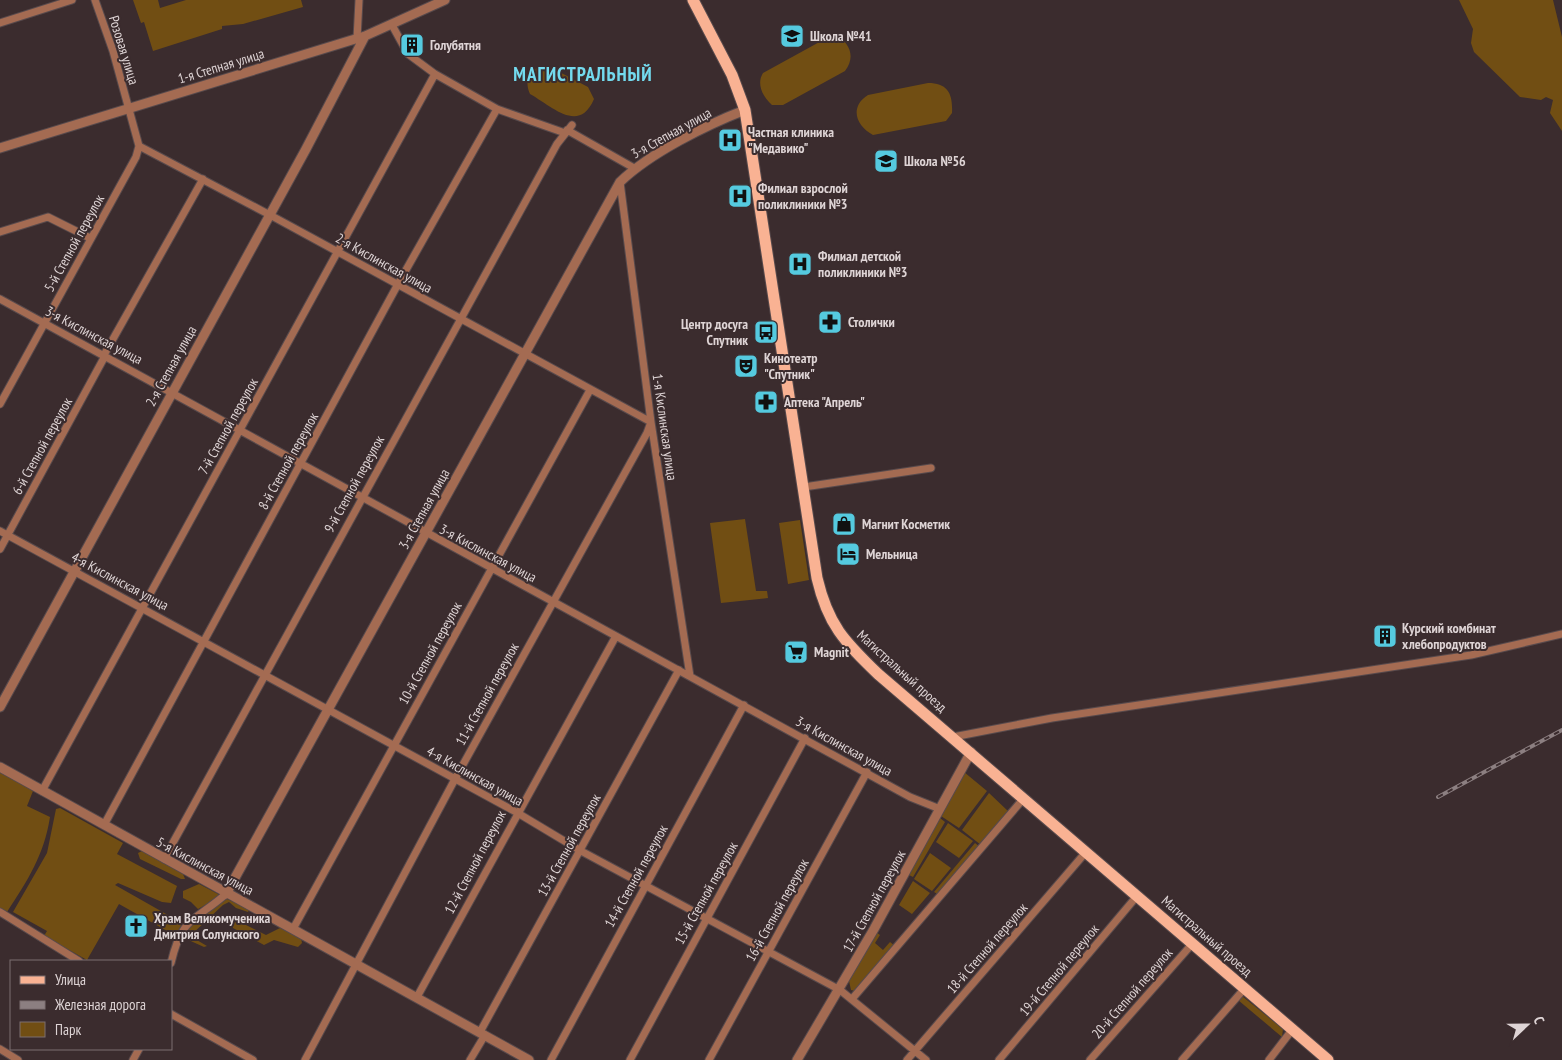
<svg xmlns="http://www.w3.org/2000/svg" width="1562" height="1060" font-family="'PT Sans Narrow',sans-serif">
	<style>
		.green { fill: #714e13 }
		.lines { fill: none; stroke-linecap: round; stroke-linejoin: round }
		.minor-casing { stroke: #584a4c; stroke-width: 9 }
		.tertiary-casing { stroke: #584a4c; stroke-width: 11 }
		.primary-casing { stroke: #584a4c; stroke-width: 13 }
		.minor { stroke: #a46b52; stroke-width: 7 }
		.tertiary { stroke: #a46b52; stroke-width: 9 }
		.primary { stroke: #f9b293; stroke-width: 11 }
		.rail-casing { stroke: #8c7f81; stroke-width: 4 }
		.rail { stroke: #3b2c2e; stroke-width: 2; stroke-dasharray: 5.5; stroke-linecap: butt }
		.labels { text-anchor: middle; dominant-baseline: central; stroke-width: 4; stroke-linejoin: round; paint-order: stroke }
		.poi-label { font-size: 14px; font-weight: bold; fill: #ded4d5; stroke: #3b2c2e; text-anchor: start }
		.street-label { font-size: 14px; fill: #ded4d5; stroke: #3b2c2e }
		.district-label { font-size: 19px; font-weight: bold; letter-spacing: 1px; fill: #73daee; stroke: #3b2c2e }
	</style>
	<rect width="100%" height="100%" fill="#3b2c2e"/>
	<path class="green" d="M 133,0 L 158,0 L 160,8 L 186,0 L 301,0 L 303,7 L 243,24 L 222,26 L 222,29 L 153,51 L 144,22 L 141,23 Z
		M 1459,0 L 1553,0 L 1562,37 L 1562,131 L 1550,113 L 1553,100 L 1546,97 L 1541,100 L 1520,97 L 1474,52 L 1471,43 L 1473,29 Z
		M 834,34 C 850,42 856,57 845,71 L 783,105 L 772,105 C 763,97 756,84 763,73 Z
		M 548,66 L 588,87 L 594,99 C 579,134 553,107 530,94 C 523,79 531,65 548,66 Z
		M 928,83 C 948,83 953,94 952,113 L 946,121 L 873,135 C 856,126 849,107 868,95 Z
		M 745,519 L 756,591 L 767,591 L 768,598 L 721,603 L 710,523 Z
		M 800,520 L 809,580 L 788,584 L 779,523 Z
		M 0,771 L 33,791 L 27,806 L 50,817 C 44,855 28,880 7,912 L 0,909 Z
		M 964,772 L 987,791 L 959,828 L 941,816 Z
		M 989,793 L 1009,812 L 981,845 L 962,830 Z
		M 60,808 L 123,843 L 117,854 L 177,886 L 171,903 L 162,902 L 118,883 L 115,885 L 182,923 L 176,936 L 119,904 L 87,960 L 44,936 L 47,931 L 13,912 L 47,853 L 56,809 Z
		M 940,818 L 945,822 L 913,877 L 909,875 Z
		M 948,823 L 973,841 L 959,858 L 936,842 Z
		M 975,843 L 980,847 L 939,895 L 934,892 Z
		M 142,851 L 183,874 L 185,879 L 181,879 L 140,859 L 138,853 Z
		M 930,853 L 951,868 L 932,891 L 914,879 Z
		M 913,881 L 930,893 L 912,914 L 899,905 Z
		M 199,884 L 218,894 L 218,898 L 198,909 L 191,902 L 183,898 L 183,891 Z
		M 227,899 L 250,909 L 248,912 L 236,908 L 229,902 L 223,905 L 190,936 L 207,946 L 204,947 L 184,938 L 184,933 L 197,920 Z
		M 236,920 L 266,935 L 282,927 L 301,938 L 302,943 L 298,947 L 274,940 L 264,945 L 233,928 L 232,923 Z
		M 876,932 L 880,935 L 875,943 L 883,950 L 890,942 L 895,946 L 855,991 L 851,990 L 849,981 Z
		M 1242,996 L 1283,1029 L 1282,1037 L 1238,1000 Z"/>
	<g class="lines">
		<g class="minor-casing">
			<path id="minor" d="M 95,0 L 113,51 L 139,146 L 270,215 L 651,422 L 647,433 L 455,779 L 305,1060
				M 0,23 L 72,0
				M 392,25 L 408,54 L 435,74 L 497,109 L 565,133
				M 357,39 L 359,0
				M 567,130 L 634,168
				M 620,182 L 651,422 L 690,676
				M 0,232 L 48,217 L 90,238
				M 0,299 L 910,797 L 940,809
				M 104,355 L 203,179
				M 0,404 L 136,157 L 139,146
				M 804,487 L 931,468
				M 0,531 L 516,812 L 581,851 L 840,990 L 926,1060
				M 0,549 L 105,356
				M 953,737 L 1052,718 L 1471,655 L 1562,634
				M 42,791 L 435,74
				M 104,825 L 398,284 L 497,109
				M 164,859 L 557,144 L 572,125
				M 0,912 L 79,961
				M 293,929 L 590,390
				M 171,963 C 182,916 194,922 226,894
				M 417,997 L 616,636
				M 852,999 L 1024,798
				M 171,1014 L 253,1060
				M 480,1032 L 679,670
				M 0,1049 L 18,1060
				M 133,1060 L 139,1049
				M 470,1060 L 485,1035
				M 551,1060 L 744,705
				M 630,1060 L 805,738
				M 709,1060 L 867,772
				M 907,1060 L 1086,852
				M 999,1060 L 1137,896
				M 1090,1060 L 1193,943
				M 1182,1060 L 1245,988
				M 1269,1060 L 1292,1030"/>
		</g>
		<g class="tertiary-casing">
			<path id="tertiary" d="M 0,148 L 365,36 L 445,0
				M 0,707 L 306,149 L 365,36
				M 0,767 L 529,1060
				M 226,894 L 620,182 C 650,153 706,125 745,110
				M 797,1060 L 874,929 L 971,752"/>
		</g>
		<g class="primary-casing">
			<path id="primary" d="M 693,0 L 732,75 L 745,110 L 817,578 C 828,625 844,641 878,674 L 1328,1060"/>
		</g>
		<use href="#minor" class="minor"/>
		<use href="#tertiary" class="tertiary"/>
		<use href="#primary" class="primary"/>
		<g class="rail-casing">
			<path id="rail" d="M 1438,797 L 1562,730"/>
		</g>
		<use href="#rail" class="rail"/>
	</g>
	<defs>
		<g id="school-square" transform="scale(1.25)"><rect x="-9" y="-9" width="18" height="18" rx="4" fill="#55cadf" stroke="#3b2c2e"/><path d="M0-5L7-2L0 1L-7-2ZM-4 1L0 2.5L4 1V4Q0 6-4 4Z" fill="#111"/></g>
		<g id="building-square" transform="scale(1.25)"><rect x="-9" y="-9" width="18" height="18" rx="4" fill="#55cadf" stroke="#3b2c2e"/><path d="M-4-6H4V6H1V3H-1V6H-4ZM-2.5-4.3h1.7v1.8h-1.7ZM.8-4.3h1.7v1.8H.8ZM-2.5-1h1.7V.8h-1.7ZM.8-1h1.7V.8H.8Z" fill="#111"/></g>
		<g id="hospital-square" transform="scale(1.25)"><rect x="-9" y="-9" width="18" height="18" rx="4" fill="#55cadf" stroke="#3b2c2e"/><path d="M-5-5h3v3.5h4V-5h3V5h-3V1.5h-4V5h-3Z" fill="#111"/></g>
		<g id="pharmacy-square" transform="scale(1.25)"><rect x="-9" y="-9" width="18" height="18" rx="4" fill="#55cadf" stroke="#3b2c2e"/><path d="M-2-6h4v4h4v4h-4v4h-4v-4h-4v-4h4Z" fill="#111"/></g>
		<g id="bus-square" transform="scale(1.25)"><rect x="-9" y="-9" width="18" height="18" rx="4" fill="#55cadf" stroke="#3b2c2e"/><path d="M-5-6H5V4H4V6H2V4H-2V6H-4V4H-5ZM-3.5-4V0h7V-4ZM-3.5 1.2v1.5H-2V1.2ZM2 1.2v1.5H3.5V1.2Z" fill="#111"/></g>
		<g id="theatre-square" transform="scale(1.25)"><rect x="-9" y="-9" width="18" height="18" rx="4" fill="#55cadf" stroke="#3b2c2e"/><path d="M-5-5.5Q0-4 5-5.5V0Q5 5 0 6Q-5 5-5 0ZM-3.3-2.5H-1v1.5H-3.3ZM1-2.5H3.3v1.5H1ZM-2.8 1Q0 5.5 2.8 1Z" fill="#111"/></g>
		<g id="shop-square" transform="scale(1.25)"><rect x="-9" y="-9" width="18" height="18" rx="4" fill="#55cadf" stroke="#3b2c2e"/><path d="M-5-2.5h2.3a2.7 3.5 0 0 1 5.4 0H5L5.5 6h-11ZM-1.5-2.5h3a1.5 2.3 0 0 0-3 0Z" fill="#111"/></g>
		<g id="hotel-square" transform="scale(1.25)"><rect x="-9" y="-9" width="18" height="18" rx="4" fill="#55cadf" stroke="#3b2c2e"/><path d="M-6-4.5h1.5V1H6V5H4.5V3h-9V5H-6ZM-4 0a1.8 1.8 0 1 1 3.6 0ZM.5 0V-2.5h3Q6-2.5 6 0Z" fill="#111"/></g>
		<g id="supermarket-square" transform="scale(1.25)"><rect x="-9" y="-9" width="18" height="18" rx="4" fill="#55cadf" stroke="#3b2c2e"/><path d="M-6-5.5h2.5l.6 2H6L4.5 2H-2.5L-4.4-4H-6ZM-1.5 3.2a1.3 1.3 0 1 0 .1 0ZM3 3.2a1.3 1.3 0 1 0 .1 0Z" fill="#111"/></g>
		<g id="church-square" transform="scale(1.25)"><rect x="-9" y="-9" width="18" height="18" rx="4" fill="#55cadf" stroke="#3b2c2e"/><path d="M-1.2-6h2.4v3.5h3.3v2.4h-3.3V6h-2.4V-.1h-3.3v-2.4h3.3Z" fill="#111"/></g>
	</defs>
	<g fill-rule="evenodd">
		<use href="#school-square" x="792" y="36"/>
		<use href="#building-square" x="412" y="45"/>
		<use href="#hospital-square" x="730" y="140"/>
		<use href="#school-square" x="886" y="161"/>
		<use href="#hospital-square" x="740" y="196"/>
		<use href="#hospital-square" x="800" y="264"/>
		<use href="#pharmacy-square" x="830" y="322"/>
		<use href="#bus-square" x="766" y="332"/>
		<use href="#theatre-square" x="746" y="366"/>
		<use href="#pharmacy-square" x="766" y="402"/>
		<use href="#shop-square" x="844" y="524"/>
		<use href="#hotel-square" x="848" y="554"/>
		<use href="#building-square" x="1385" y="636"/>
		<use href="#supermarket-square" x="796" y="652"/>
		<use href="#church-square" x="136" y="926"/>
	</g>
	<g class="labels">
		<g class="poi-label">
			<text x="810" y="36">Школа №41</text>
			<text x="430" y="45">Голубятня</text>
			<text x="748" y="132">Частная клиника<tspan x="748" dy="16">"Медавико"</tspan></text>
			<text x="904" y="161">Школа №56</text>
			<text x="758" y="188">Филиал взрослой<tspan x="758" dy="16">поликлиники №3</tspan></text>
			<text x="818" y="256">Филиал детской<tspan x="818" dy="16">поликлиники №3</tspan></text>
			<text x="848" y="322">Столички</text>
			<text x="748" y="324" text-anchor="end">Центр досуга<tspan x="748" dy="16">Спутник</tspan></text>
			<text x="764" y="358">Кинотеатр<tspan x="764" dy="16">"Спутник"</tspan></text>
			<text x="784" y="402">Аптека "Апрель"</text>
			<text x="862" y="524">Магнит Косметик</text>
			<text x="866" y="554">Мельница</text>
			<text x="1402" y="628">Курский комбинат<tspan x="1402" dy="16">хлебопродуктов</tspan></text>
			<text x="814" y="652">Magnit</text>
			<text x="154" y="918">Храм Великомученика<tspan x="154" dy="16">Дмитрия Солунского</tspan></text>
		</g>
		<g class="street-label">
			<text transform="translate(124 50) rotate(73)">Розовая улица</text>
			<text transform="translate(221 66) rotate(-17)">1-я Степная улица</text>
			<text transform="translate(671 133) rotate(-29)">3-я Степная улица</text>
			<text transform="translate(74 243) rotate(-61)">5-й Степной переулок</text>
			<text transform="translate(384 263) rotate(29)">2-я Кислинская улица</text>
			<text transform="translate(94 335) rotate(28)">3-я Кислинская улица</text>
			<text transform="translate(171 366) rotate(-61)">2-я Степная улица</text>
			<text transform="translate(228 426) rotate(-61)">7-й Степной переулок</text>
			<text transform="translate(665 427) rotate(82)">1-я Кислинская улица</text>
			<text transform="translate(42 446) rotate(-61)">6-й Степной переулок</text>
			<text transform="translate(288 461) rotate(-61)">8-й Степной переулок</text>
			<text transform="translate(354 484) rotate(-61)">9-й Степной переулок</text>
			<text transform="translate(424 509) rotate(-61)">3-я Степная улица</text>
			<text transform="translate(488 553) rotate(28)">3-я Кислинская улица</text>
			<text transform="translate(120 581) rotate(28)">4-я Кислинская улица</text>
			<text transform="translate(430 653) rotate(-61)">10-й Степной переулок</text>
			<text transform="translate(902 671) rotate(42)">Магистральный проезд</text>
			<text transform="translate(487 694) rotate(-61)">11-й Степной переулок</text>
			<text transform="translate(844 746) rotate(29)">3-я Кислинская улица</text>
			<text transform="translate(475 776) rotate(29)">4-я Кислинская улица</text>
			<text transform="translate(569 845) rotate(-61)">13-й Степной переулок</text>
			<text transform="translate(475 862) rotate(-62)">12-й Степной переулок</text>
			<text transform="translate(205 866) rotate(28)">5-я Кислинская улица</text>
			<text transform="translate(636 876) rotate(-61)">14-й Степной переулок</text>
			<text transform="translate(706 893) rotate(-61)">15-й Степной переулок</text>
			<text transform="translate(874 901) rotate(-61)">17-й Степной переулок</text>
			<text transform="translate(777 910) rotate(-61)">16-й Степной переулок</text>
			<text transform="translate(1207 936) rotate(41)">Магистральный проезд</text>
			<text transform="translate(987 948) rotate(-49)">18-й Степной переулок</text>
			<text transform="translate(1059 970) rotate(-50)">19-й Степной переулок</text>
			<text transform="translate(1132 993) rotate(-49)">20-й Степной переулок</text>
		</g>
		<g class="district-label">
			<text x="583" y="74">МАГИСТРАЛЬНЫЙ</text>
		</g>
	</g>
	<rect x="10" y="960" width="162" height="90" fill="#3b2c2e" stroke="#7c6f71"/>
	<rect x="20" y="976" width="25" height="8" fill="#f9b293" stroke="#7c6f71"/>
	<text x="55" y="985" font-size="15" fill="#ded4d5">Улица</text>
	<rect x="20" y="1001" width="25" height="8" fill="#8c7f81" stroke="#7c6f71"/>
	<text x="55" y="1010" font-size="15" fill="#ded4d5">Железная дорога</text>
	<rect x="20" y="1022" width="25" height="15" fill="#714e13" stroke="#7c6f71"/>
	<text x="55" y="1035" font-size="15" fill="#ded4d5">Парк</text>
	<g transform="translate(1527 1025) rotate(68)" stroke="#3b2c2e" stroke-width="4" paint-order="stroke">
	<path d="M0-4L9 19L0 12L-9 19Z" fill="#ded4d5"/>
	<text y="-8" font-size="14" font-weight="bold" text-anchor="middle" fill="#ded4d5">С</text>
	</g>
</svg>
